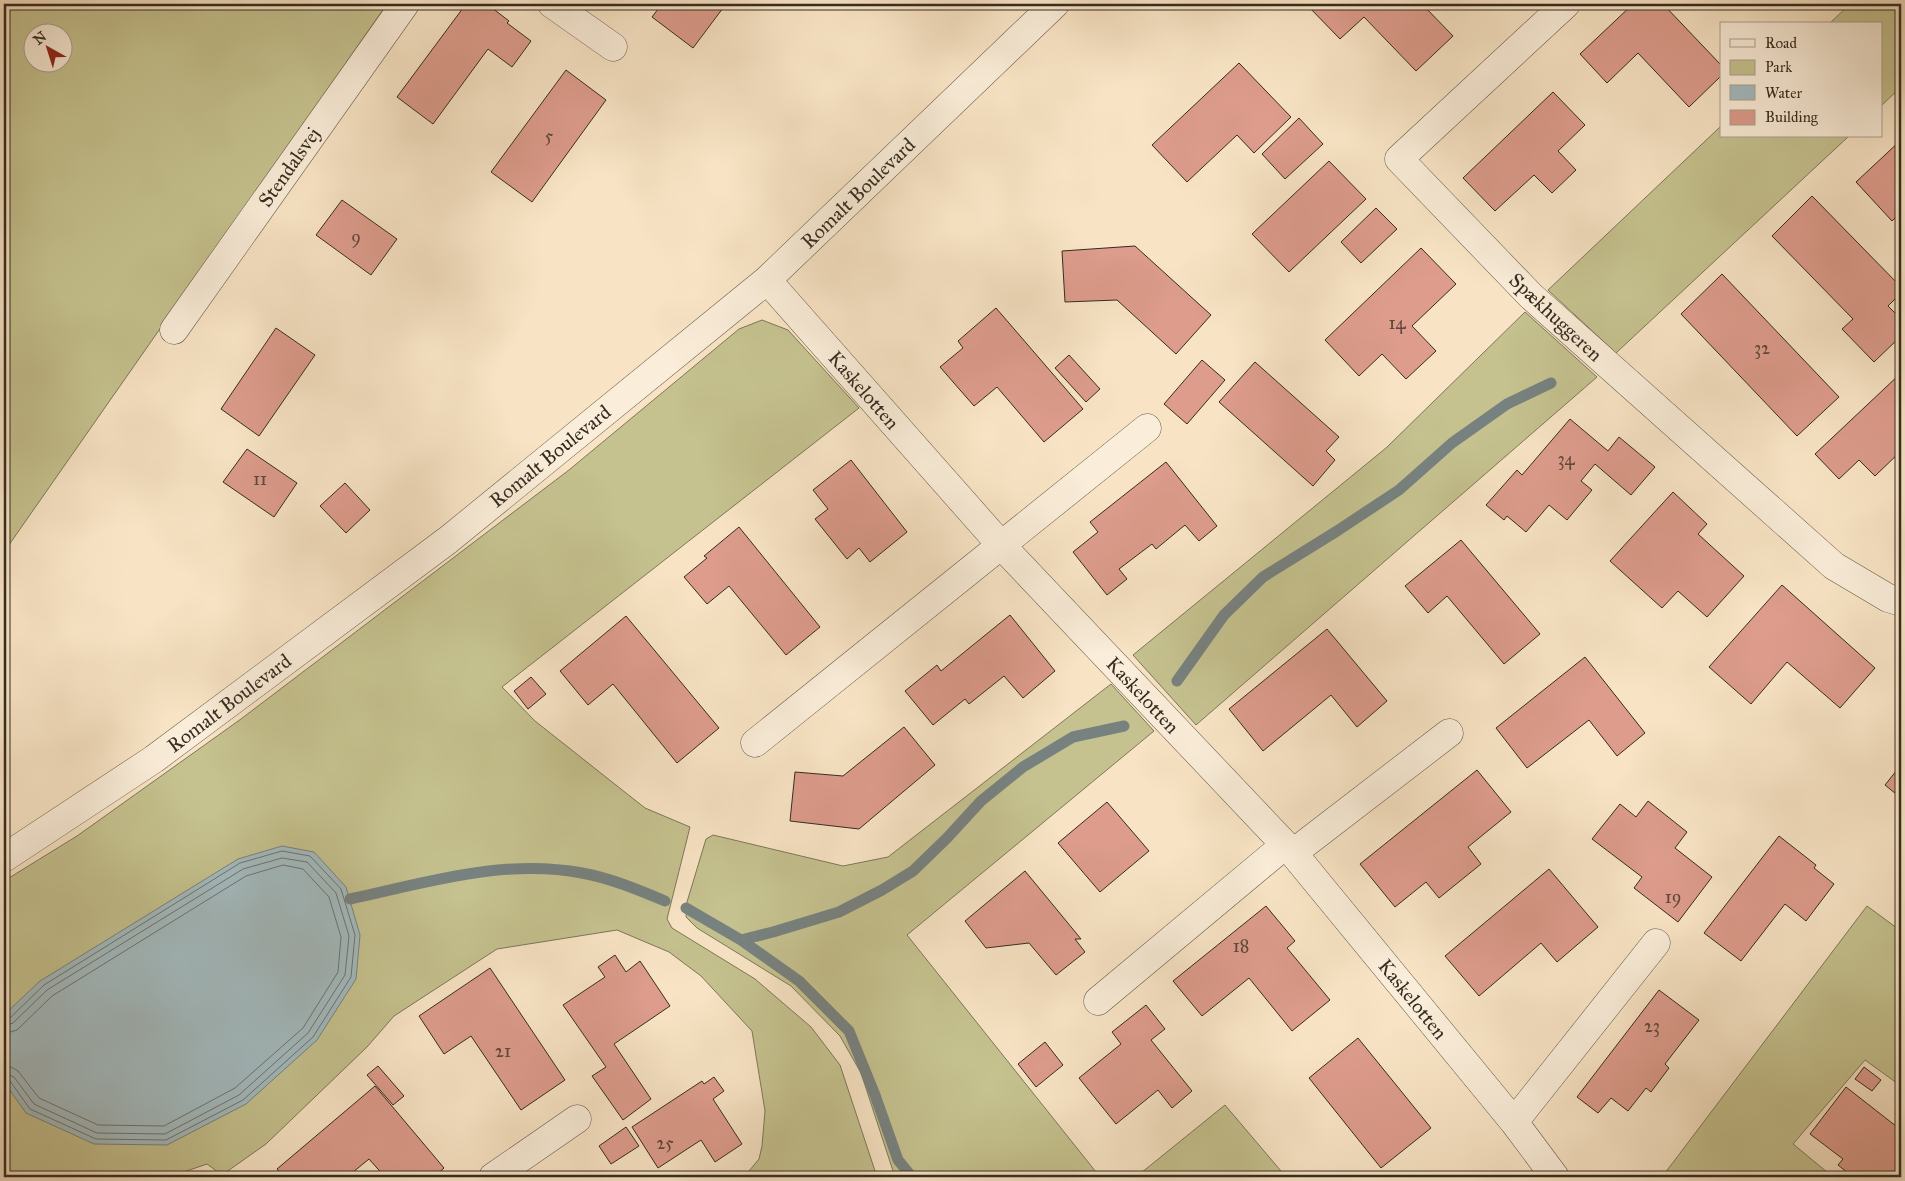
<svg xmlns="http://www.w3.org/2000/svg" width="1905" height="1181" font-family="'IM FELL Great Primer',serif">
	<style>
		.green { fill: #c5c28f; stroke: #7d7758; fill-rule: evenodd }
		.water { fill: #a3bbc0; stroke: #778280 }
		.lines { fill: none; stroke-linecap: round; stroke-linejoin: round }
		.shore { stroke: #6c7470; stroke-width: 1 }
		.stream { stroke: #778280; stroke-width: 11 }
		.building { fill: #dd9c8c; stroke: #352c20 }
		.minor-casing { stroke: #665a49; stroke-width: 29 }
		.minor { stroke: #faedd9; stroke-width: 28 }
		.labels { text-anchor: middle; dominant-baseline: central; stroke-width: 4; stroke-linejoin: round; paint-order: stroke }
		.number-label { font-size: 18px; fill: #5f483b }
		.street-label { font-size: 20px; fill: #352c20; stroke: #faedd9 }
	</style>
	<rect width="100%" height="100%" fill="#f8e4c5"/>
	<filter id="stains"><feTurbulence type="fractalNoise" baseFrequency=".004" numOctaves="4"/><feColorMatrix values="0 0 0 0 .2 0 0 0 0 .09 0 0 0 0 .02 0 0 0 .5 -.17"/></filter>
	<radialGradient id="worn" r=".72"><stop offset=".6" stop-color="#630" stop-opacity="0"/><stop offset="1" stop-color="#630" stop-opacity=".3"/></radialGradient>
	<path class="green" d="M 4,4 L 387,4 L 4,552 ZM 32,32 L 62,32 L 62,62 L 32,62 Z
		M 1850,4 L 1901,4 L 1901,87 L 1881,106 L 1881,24 L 1829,24 Z
		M 1721,126 L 1721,136 L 1849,136 L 1616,353 L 1548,290 Z
		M 1525,312 L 1597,377 L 1196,725 L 1133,655 L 1386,448 Z
		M 762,320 L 788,330 L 859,408 L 502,687 L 535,721 L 645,808 L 690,827 L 667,919 L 672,928 L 755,979 L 811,1027 L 840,1065 L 877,1177 L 744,1177 L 759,1159 L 762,1146 L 765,1111 L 752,1031 L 701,976 L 669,952 L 617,930 L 497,949 L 394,1016 L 367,1047 L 266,1144 L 222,1175 L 207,1164 L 169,1177 L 4,1177 L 4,881 L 77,836 L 241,719 L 569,470 L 739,329 Z
		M 1111,684 L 1154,731 L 907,935 L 1100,1177 L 895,1177 L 861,1073 L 840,1036 L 791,986 L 697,928 L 686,917 L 687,902 L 706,839 L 713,835 L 843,866 L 888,857 Z
		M 1867,906 L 1901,931 L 1901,1086 L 1865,1060 L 1793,1144 L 1833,1177 L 1662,1177 Z
		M 1225,1105 L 1286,1177 L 1135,1177 L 1136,1177 Z"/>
	<path class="water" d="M 282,846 L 314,852 L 346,887 L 360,935 L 356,979 L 317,1040 L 246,1104 L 167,1145 L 94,1144 L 26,1113 L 4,1082 L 4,1022 L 6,1013 L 40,981 L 238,859 Z"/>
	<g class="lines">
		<path class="shore" d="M 4,1020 L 9,1019 L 44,985 L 240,863 L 282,851 L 310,856 L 341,889 L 355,935 L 351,977 L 313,1037 L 243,1100 L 166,1140 L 96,1139 L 30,1109 L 10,1081 L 4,1080
			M 4,1026 L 13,1023 L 47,990 L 243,869 L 282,858 L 307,862 L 336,893 L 349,936 L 345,975 L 308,1033 L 239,1095 L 165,1134 L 97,1133 L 34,1104 L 14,1077 L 4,1073
			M 4,1034 L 17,1030 L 52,996 L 246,876 L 283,865 L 303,869 L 329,897 L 341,937 L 338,972 L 303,1028 L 235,1088 L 164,1126 L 98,1125 L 39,1098 L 18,1071 L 11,1067 L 4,1066"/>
		<path class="stream" d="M 1177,681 L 1224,615 L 1263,577 L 1337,531 L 1399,490 L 1452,443 L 1507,404 L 1551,383
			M 350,899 C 425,883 504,858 582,873 C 610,878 639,890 665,901
			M 686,908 L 741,940 L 799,981 L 849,1031 L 875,1095 L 898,1160 L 912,1177
			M 741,940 L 773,932 L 839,912 L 882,890 L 913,871 L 947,838 L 981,801 L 1023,767 L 1073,737 L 1124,726"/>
	</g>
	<path class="building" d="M 466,4 L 487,4 L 509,21 L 507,23 L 531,41 L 512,67 L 488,49 L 433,124 L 397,97 Z
		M 662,4 L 726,4 L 693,48 L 652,17 Z
		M 1306,4 L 1422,4 L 1453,36 L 1416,71 L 1364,17 L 1340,39 Z
		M 1633,4 L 1663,4 L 1721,65 L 1721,76 L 1689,107 L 1638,53 L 1607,83 L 1580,54 Z
		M 1239,63 L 1291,117 L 1254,153 L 1237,135 L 1187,182 L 1152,145 Z
		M 566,70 L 606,100 L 532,202 L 491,172 Z
		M 1553,92 L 1585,125 L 1558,151 L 1576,170 L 1552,193 L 1534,175 L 1495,211 L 1463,178 Z
		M 1299,118 L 1323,144 L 1285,179 L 1262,154 Z
		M 1901,140 L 1901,212 L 1892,221 L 1856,182 Z
		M 1329,161 L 1366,199 L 1289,272 L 1252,234 Z
		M 1812,196 L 1901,287 L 1901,293 L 1888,306 L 1901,319 L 1901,336 L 1874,362 L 1842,329 L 1853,319 L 1772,236 Z
		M 342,200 L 397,239 L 371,275 L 316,235 Z
		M 1376,208 L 1397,229 L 1361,263 L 1341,242 Z
		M 1135,246 L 1211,315 L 1176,354 L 1117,300 L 1065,302 L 1062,251 Z
		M 1421,248 L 1456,284 L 1412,326 L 1436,351 L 1406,379 L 1382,354 L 1359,376 L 1325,340 Z
		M 1722,274 L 1839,397 L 1797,436 L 1681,314 Z
		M 996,308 L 1083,409 L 1044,442 L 997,387 L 974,406 L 940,367 L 963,348 L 958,341 Z
		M 276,328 L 315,355 L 259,436 L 221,409 Z
		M 1069,355 L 1100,389 L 1086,402 L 1055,368 Z
		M 1202,360 L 1225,380 L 1187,424 L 1164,404 Z
		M 1255,362 L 1339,437 L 1326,451 L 1335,460 L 1313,486 L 1219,402 Z
		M 1901,373 L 1901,451 L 1875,476 L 1859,460 L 1839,479 L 1815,454 Z
		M 1570,419 L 1608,451 L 1619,437 L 1655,467 L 1631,495 L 1595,464 L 1581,481 L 1592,490 L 1567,520 L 1549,505 L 1526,532 L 1507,516 L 1504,520 L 1486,505 L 1517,470 L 1522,475 Z
		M 247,449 L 297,483 L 274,517 L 223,482 Z
		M 851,460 L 907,532 L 870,562 L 859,548 L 847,559 L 815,519 L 828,509 L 813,490 Z
		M 1166,462 L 1217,526 L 1199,541 L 1185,525 L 1156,549 L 1152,544 L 1119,569 L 1127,579 L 1107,595 L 1073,552 L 1098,532 L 1090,522 Z
		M 345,483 L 370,510 L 346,533 L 320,506 Z
		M 1673,492 L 1707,524 L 1698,534 L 1744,576 L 1707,617 L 1678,591 L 1662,608 L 1610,561 Z
		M 739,527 L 820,627 L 786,655 L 729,586 L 707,604 L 684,577 L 707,558 L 704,556 Z
		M 1461,540 L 1540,634 L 1504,664 L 1447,596 L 1428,613 L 1405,586 Z
		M 1782,585 L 1875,668 L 1840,708 L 1787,662 L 1751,704 L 1709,667 Z
		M 1010,615 L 1055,671 L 1023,698 L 1004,676 L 969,704 L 965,699 L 933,725 L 905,691 L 937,665 L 941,671 Z
		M 626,616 L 719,728 L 677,763 L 613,684 L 588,705 L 560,671 Z
		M 1327,629 L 1387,701 L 1357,727 L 1331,695 L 1263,751 L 1229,709 Z
		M 1585,657 L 1645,733 L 1617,756 L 1589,720 L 1527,768 L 1496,728 Z
		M 531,677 L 546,694 L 528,709 L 514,691 Z
		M 904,727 L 935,765 L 859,829 L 790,821 L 795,772 L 843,776 Z
		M 1901,765 L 1901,798 L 1885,785 Z
		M 1477,770 L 1511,812 L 1468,847 L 1481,864 L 1439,898 L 1426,882 L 1395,907 L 1360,864 Z
		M 1648,801 L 1687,832 L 1675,848 L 1712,877 L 1678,922 L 1634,888 L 1642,877 L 1592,839 L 1620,804 L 1636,817 Z
		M 1107,802 L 1149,851 L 1100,892 L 1058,843 Z
		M 1779,836 L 1816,865 L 1814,868 L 1834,884 L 1806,921 L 1785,904 L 1741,961 L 1704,933 Z
		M 1549,869 L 1598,927 L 1557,962 L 1541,943 L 1479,996 L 1445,956 Z
		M 1025,871 L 1081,939 L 1075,939 L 1085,952 L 1056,975 L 1029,943 L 986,948 L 965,921 Z
		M 1266,906 L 1295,941 L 1287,948 L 1330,1000 L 1292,1031 L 1249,978 L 1202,1016 L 1173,981 Z
		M 615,955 L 626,972 L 640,961 L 670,1006 L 614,1044 L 651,1099 L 623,1120 L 592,1076 L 606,1067 L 563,1005 L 605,977 L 598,967 Z
		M 490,968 L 565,1080 L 521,1110 L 471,1036 L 444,1054 L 419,1016 Z
		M 1659,990 L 1699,1020 L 1665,1064 L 1669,1068 L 1651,1092 L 1646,1088 L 1628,1111 L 1611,1098 L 1598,1113 L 1577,1097 Z
		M 1146,1005 L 1165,1029 L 1151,1040 L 1192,1091 L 1172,1108 L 1158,1090 L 1116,1124 L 1079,1078 L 1121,1044 L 1112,1032 Z
		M 1358,1038 L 1431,1128 L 1381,1168 L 1309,1078 Z
		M 1045,1042 L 1063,1065 L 1036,1087 L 1018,1064 Z
		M 378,1066 L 404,1096 L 393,1105 L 367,1075 Z
		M 1864,1067 L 1881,1080 L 1872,1091 L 1855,1079 Z
		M 714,1077 L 724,1091 L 713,1099 L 742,1144 L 715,1162 L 701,1140 L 658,1168 L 632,1127 L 702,1081 L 704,1084 Z
		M 375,1086 L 444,1168 L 434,1177 L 385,1177 L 369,1159 L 347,1177 L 284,1177 L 277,1169 Z
		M 1846,1087 L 1901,1130 L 1901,1169 L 1895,1177 L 1853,1177 L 1838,1165 L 1843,1159 L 1810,1134 Z
		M 626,1127 L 639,1146 L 611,1164 L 599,1146 Z"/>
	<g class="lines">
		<g class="minor-casing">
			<path id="minor" d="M 552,4 L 613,47
				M 1566,4 L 1399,159 L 1531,296 L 1834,566 L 1888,598 L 1901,602
				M 767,280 L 1001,545 L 1293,853 L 1514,1122 L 1555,1177
				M 174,330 L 405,4
				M 755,743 L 1147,428
				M 1293,853 L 1449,733
				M 4,858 L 154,759 L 448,540 L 767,280 L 1055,4
				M 1098,1001 L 1285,845
				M 1514,1122 L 1656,943
				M 493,1177 L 577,1119"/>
		</g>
		<use href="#minor" class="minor"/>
	</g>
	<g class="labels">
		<g class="number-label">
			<text x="549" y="136">5</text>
			<text x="356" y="237">9</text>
			<text x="1397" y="323">14</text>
			<text x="1762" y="348">32</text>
			<text x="1566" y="459">34</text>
			<text x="260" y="479">11</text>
			<text x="1673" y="897">19</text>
			<text x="1241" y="946">18</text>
			<text x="1652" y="1026">23</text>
			<text x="503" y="1051">21</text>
			<text x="665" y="1143">25</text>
		</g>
		<g class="street-label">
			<text transform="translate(289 167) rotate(-55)">Stendalsvej</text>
			<text transform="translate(858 193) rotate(-44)">Romalt Boulevard</text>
			<text transform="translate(1556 317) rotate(43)">Spækhuggeren</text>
			<text transform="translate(864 390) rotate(49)">Kaskelotten</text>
			<text transform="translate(550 456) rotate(-39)">Romalt Boulevard</text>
			<text transform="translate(1143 695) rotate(47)">Kaskelotten</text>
			<text transform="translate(229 703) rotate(-37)">Romalt Boulevard</text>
			<text transform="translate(1413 999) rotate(51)">Kaskelotten</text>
		</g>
	</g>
	<rect width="1905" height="1181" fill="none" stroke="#f8e4c5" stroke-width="20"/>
	<rect x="5" y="5" width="1895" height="1171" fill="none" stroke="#352c20" stroke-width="2.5"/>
	<rect x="10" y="10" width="1885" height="1161" fill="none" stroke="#352c20"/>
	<rect x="1720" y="22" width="162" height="115" fill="#faedd9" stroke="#aba08f"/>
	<rect x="1730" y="39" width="25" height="8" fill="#faedd9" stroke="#aba08f"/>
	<text x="1765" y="48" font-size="15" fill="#352c20">Road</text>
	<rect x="1730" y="60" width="25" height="15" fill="#c5c28f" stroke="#aba08f"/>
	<text x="1765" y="72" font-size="15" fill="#352c20">Park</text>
	<rect x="1730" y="85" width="25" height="15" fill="#a3bbc0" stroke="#aba08f"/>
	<text x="1765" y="98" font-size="15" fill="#352c20">Water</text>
	<rect x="1730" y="110" width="25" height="15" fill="#dd9c8c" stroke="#aba08f"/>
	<text x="1765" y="122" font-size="15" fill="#352c20">Building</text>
	<g transform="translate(48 48) rotate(321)"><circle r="24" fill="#faedd9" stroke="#aba08f"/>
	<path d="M0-4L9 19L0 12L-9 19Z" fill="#8f2418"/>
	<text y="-8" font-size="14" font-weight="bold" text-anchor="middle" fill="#352c20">N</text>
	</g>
	<rect width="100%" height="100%" filter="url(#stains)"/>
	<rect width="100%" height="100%" fill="url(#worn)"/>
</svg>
